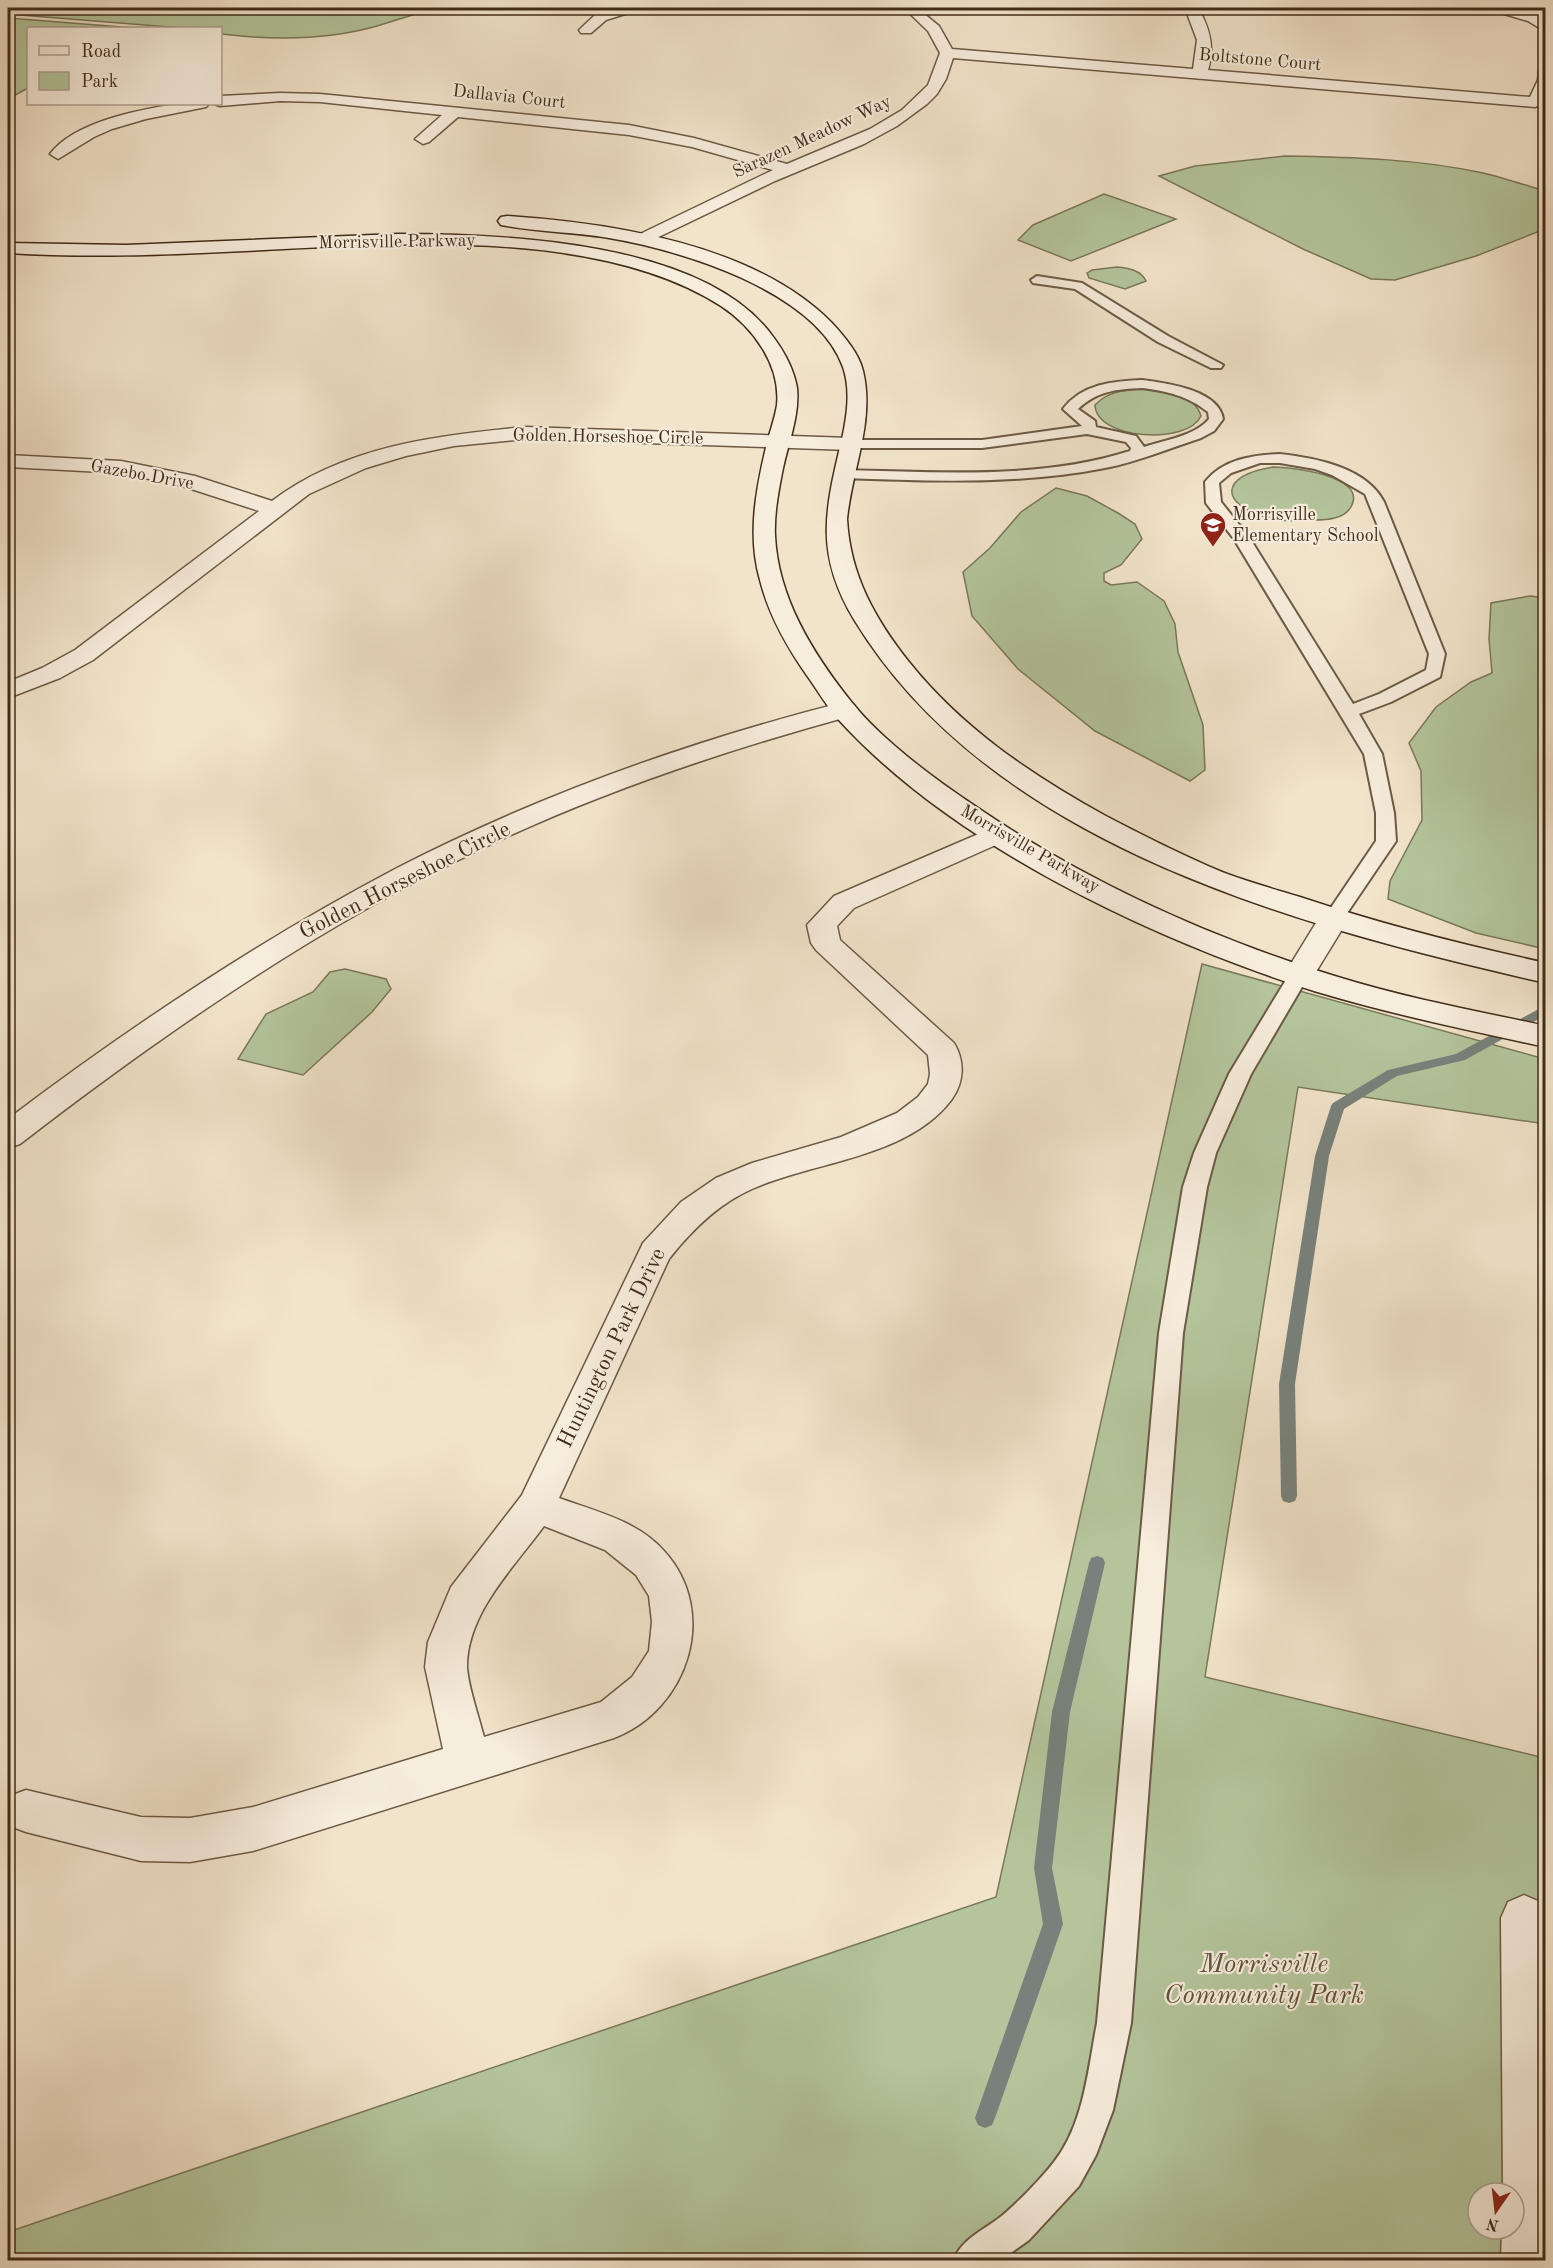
<svg xmlns="http://www.w3.org/2000/svg" width="1553" height="2268" font-family="'Old Standard TT',serif">
	<style>
		.green { fill: #b4c59c; stroke: #7a785a; stroke-width: 1.5; fill-rule: evenodd }
		.lines { fill: none; stroke-linecap: round; stroke-linejoin: round }
		.stream { fill: #78827d; fill-rule: evenodd }
		.lane-casing { stroke: #6c5a45; stroke-width: 4 }
		.street-casing { stroke: #6c5a45; stroke-width: 3 }
		.secondary-casing { stroke: #402c18; stroke-width: 3 }
		.lane { fill: #f7eddd; fill-rule: evenodd }
		.street { fill: #f7eddd; fill-rule: evenodd }
		.secondary { fill: #f7eddd; fill-rule: evenodd }
		.labels { text-anchor: middle; dominant-baseline: central; stroke-width: 4.5; stroke-linejoin: round; paint-order: stroke }
		.far-street-label { font-size: 18px; fill: #402c18; stroke: #f7eddd }
		.far-poi-label { font-size: 18px; fill: #402c18; stroke: #f7eddd; text-anchor: start }
		.street-label { font-size: 22px; fill: #402c18; stroke: #f7eddd }
		.near-park-label { font-size: 27px; font-style: italic; fill: #5d5239; stroke: #f7eddd }
	</style>
	<rect width="100%" height="100%" fill="#f2e4cb"/>
	<filter id="stains"><feTurbulence type="fractalNoise" baseFrequency=".00333" numOctaves="4"/><feColorMatrix values="0 0 0 0 .2 0 0 0 0 .09 0 0 0 0 .02 0 0 0 .5 -.17"/></filter>
	<radialGradient id="worn" r=".72"><stop offset=".6" stop-color="#630" stop-opacity="0"/><stop offset="1" stop-color="#630" stop-opacity=".3"/></radialGradient>
	<path class="green" d="M 8,8 L 440,8 C 418,12 398,20 377,26 C 328,40 271,40 221,34 L 220,28 L 182,28 L 8,14 Z
		M 8,18 L 135,28 L 28,28 L 28,88 L 8,99 Z
		M 1285,156 C 1351,157 1419,159 1483,173 C 1504,178 1525,185 1545,191 L 1545,229 L 1476,256 L 1395,280 L 1371,279 L 1303,249 L 1159,176 L 1195,166 Z
		M 1104,194 L 1176,219 L 1071,261 L 1018,240 L 1033,225 Z
		M 1117,267 C 1128,268 1141,270 1146,281 L 1125,289 L 1089,278 L 1087,273 L 1092,270 Z
		M 1144,389 C 1164,391 1194,393 1201,416 C 1188,445 1096,440 1095,405 C 1108,391 1126,390 1144,389 Z
		M 1273,467 C 1289,467 1369,475 1351,507 C 1344,519 1327,520 1314,520 C 1299,521 1283,522 1268,518 C 1218,504 1220,475 1273,467 Z
		M 1056,488 L 1087,496 L 1118,513 L 1135,524 L 1142,539 L 1121,565 L 1104,573 L 1104,581 L 1111,585 L 1137,582 L 1164,601 L 1175,624 L 1178,652 L 1203,725 L 1205,770 L 1190,781 L 1095,731 L 1018,669 L 972,616 L 963,572 L 990,548 L 1021,512 Z
		M 1530,596 L 1546,598 L 1545,949 L 1476,933 L 1388,899 L 1390,881 L 1422,820 L 1421,771 L 1409,743 L 1436,707 L 1471,682 L 1492,673 L 1489,639 L 1491,603 Z
		M 1202,964 L 1545,1059 L 1545,1124 L 1298,1087 L 1205,1677 L 1545,1758 L 1545,2260 L 8,2260 L 8,2232 L 996,1897 ZM 1478,2193 L 1514,2193 L 1514,2229 L 1478,2229 Z
		M 345,969 L 386,979 L 391,989 L 372,1012 L 303,1075 L 238,1059 L 266,1014 L 313,992 L 330,972 Z"/>
	<g class="lines">
		<path class="stream" d="M 1546,1005 L 1546,1015 L 1465,1060 L 1397,1076 L 1344,1109 L 1329,1156 L 1295,1384 L 1297,1496 L 1295,1501 L 1289,1503 L 1283,1501 L 1281,1496 L 1279,1384 L 1315,1156 L 1331,1106 L 1333,1103 L 1388,1070 L 1456,1054 Z
			M 1097,1556 L 1103,1558 L 1105,1563 L 1070,1712 L 1052,1868 L 1063,1924 L 995,2118 L 992,2125 L 985,2128 L 978,2125 L 975,2118 L 1043,1924 L 1034,1868 L 1052,1712 L 1089,1563 L 1091,1558 Z"/>
		<g class="lane-casing">
			<path id="lane" d="M 1037,276 L 1082,283 L 1168,336 L 1223,365 L 1221,368 L 1211,368 L 1158,342 L 1075,289 L 1033,283 L 1031,280 Z
				M 1142,380 C 1166,383 1219,390 1223,419 L 1214,431 L 1201,438 C 1170,448 1137,462 1105,468 C 1019,485 931,481 844,478 L 837,474 L 844,470 C 938,472 1039,480 1130,451 L 1131,448 L 1126,442 L 1087,434 L 982,448 L 850,448 L 843,444 L 850,440 L 982,440 L 1082,426 L 1063,409 C 1082,384 1113,381 1142,380 ZM 1142,388 C 1167,391 1188,396 1208,412 L 1209,419 C 1195,436 1165,440 1144,447 L 1136,436 L 1096,427 L 1095,421 L 1078,409 C 1097,391 1117,389 1142,388 Z
				M 1280,454 C 1315,458 1366,467 1384,502 L 1445,654 L 1440,677 L 1391,702 L 1359,714 L 1382,754 L 1394,813 L 1396,841 L 1341,922 L 1334,924 L 1327,922 L 1324,918 L 1376,841 L 1376,813 L 1364,754 L 1234,539 L 1206,503 L 1205,482 C 1223,459 1253,455 1280,454 ZM 1260,463 L 1280,463 L 1315,469 L 1332,475 L 1365,494 L 1429,654 L 1426,670 L 1379,694 L 1353,704 L 1249,537 L 1221,502 L 1219,483 L 1231,473 Z
				M 1299,968 L 1306,970 L 1309,975 L 1251,1074 L 1216,1153 L 1207,1187 L 1183,1333 L 1131,2023 L 1113,2110 L 1096,2155 L 1079,2186 L 1029,2240 L 1001,2260 L 954,2260 C 961,2239 986,2229 1003,2215 C 1020,2200 1040,2180 1054,2162 C 1084,2124 1088,2069 1097,2023 L 1159,1333 L 1183,1187 L 1194,1153 L 1229,1074 L 1292,970 Z"/>
		</g>
		<g class="street-casing">
			<path id="street" d="M 618,8 L 637,8 L 635,11 L 606,20 L 591,33 L 581,33 L 579,30 L 596,14 Z
				M 904,8 L 917,8 L 939,26 L 952,49 L 1193,69 L 1197,40 L 1185,8 L 1198,8 C 1210,28 1215,48 1208,70 L 1530,97 L 1538,80 L 1539,71 L 1546,67 L 1546,95 L 1540,105 L 1535,107 L 953,58 L 946,79 L 937,94 L 927,104 L 897,126 L 864,144 L 775,181 L 644,244 L 638,243 L 635,239 L 638,235 L 773,170 L 692,147 L 629,135 L 458,117 L 429,142 L 423,144 L 415,139 L 442,115 L 320,102 L 280,101 L 220,106 L 214,104 L 220,104 L 220,96 L 280,93 L 320,94 L 629,125 L 694,138 L 787,164 L 870,129 L 902,110 L 928,85 L 940,53 L 928,31 Z
				M 1492,8 C 1510,6 1531,10 1546,21 L 1546,32 L 1528,21 L 1494,11 Z
				M 176,104 L 209,104 L 206,107 L 146,119 L 112,129 L 94,137 L 58,159 L 50,154 C 74,122 138,110 176,104 Z
				M 525,427 L 850,438 L 857,440 L 860,444 L 857,448 L 850,450 L 525,439 L 454,446 L 406,456 L 366,468 L 309,494 L 93,660 L 60,678 L 8,698 L 8,682 L 42,668 L 75,650 L 259,511 L 182,486 L 121,473 L 8,467 L 8,455 L 121,461 L 195,476 L 272,501 C 344,446 438,435 525,427 Z
				M 845,702 L 854,705 L 858,710 L 854,715 C 726,750 599,792 479,850 C 314,929 164,1033 20,1144 L 8,1148 L 8,1119 C 131,1026 260,940 397,868 C 539,795 690,741 845,702 Z
				M 997,826 L 1007,828 L 1011,834 L 1007,840 L 854,908 L 837,926 L 840,940 L 954,1043 C 965,1061 964,1082 952,1099 C 908,1158 815,1161 752,1189 C 718,1204 692,1230 669,1259 L 559,1498 C 595,1511 638,1521 664,1551 C 720,1612 688,1710 614,1738 L 253,1851 L 190,1862 L 141,1861 L 26,1832 L 10,1826 C 6,1817 6,1805 10,1796 L 26,1790 L 141,1817 L 190,1818 L 253,1807 L 443,1749 L 425,1667 L 428,1642 L 451,1587 L 522,1495 L 643,1243 L 681,1202 L 716,1178 L 752,1163 L 841,1137 L 897,1113 L 918,1097 L 928,1084 L 930,1074 L 928,1055 L 816,950 L 811,943 L 807,925 L 834,896 ZM 544,1526 L 605,1550 L 636,1575 L 649,1596 L 652,1622 L 649,1651 L 632,1677 L 601,1702 L 484,1737 C 479,1717 467,1683 467,1665 C 468,1612 514,1567 544,1526 Z
				M 1334,909 L 1344,912 L 1349,918 L 1314,975 L 1310,982 L 1299,985 L 1288,982 L 1284,975 L 1319,918 L 1324,912 Z
				M 1524,1895 L 1540,1902 L 1546,1914 L 1546,2260 L 1501,2260 L 1502,2229 L 1514,2229 L 1514,2193 L 1503,2193 L 1501,1918 L 1508,1902 Z"/>
		</g>
		<g class="secondary-casing">
			<path id="secondary" d="M 507,216 C 611,223 754,244 831,322 C 843,335 859,353 863,371 C 875,421 852,469 847,519 C 850,575 875,619 909,662 C 962,728 1030,774 1104,815 C 1142,835 1182,855 1222,872 C 1248,882 1274,889 1300,897 C 1381,924 1463,945 1546,963 L 1546,983 C 1302,927 994,848 855,621 C 814,554 825,510 842,439 C 847,416 851,390 843,367 C 816,291 681,250 609,238 C 574,232 536,232 501,225 L 498,221 L 501,217 Z
				M 398,234 C 506,234 706,241 774,338 C 785,353 794,370 797,388 C 800,416 787,446 782,473 C 778,494 774,515 775,536 C 778,597 812,652 849,699 C 879,738 933,778 975,806 C 1085,881 1210,938 1338,977 C 1406,998 1476,1011 1546,1026 L 1546,1047 C 1468,1030 1390,1014 1314,991 C 1152,939 953,846 837,718 C 826,705 818,691 808,677 C 787,647 769,616 760,580 C 747,535 756,489 767,443 C 770,431 775,418 777,405 C 781,365 753,327 721,306 C 596,226 388,244 245,251 C 166,255 87,258 8,253 L 8,243 L 126,245 Z"/>
		</g>
		<use href="#lane" class="lane"/>
		<use href="#street" class="street"/>
		<use href="#secondary" class="secondary"/>
	</g>
	<defs>
		<g id="school-pin" transform="scale(1.35)"><path d="M0 17L-7.5 6A9.5 9.5 0 1 1 7.5 6Z" fill="#8f2418" stroke="#f7eddd"/><path d="M0-5L7-2L0 1L-7-2ZM-4 1L0 2.5L4 1V4Q0 6-4 4Z" fill="#fff"/></g>
	</defs>
	<g fill-rule="evenodd">
		<use href="#school-pin" x="1213" y="525"/>
	</g>
	<g class="labels">
		<g class="far-street-label">
			<text transform="translate(1260 60) rotate(5)">Boltstone Court</text>
			<text transform="translate(509 97) rotate(6)">Dallavia Court</text>
			<text transform="translate(812 137) rotate(-25)">Sarazen Meadow Way</text>
			<text transform="translate(397 242) rotate(-1)">Morrisville Parkway</text>
			<text transform="translate(608 437) rotate(1)">Golden Horseshoe Circle</text>
			<text transform="translate(142 475) rotate(10)">Gazebo Drive</text>
			<text transform="translate(1030 849) rotate(30)">Morrisville Parkway</text>
		</g>
		<g class="far-poi-label">
			<text x="1232" y="515">Morrisville<tspan x="1232" dy="21">Elementary School</tspan></text>
		</g>
		<g class="street-label">
			<text transform="translate(405 881) rotate(-27)">Golden Horseshoe Circle</text>
			<text transform="translate(612 1348) rotate(-64)">Huntington Park Drive</text>
		</g>
		<g class="near-park-label">
			<text x="1264" y="1964">Morrisville<tspan x="1264" dy="31">Community Park</tspan></text>
		</g>
	</g>
	<rect width="1553" height="2268" fill="none" stroke="#f2e4cb" stroke-width="30"/>
	<rect x="9" y="9" width="1535" height="2250" fill="none" stroke="#402c18" stroke-width="3"/>
	<rect x="15" y="15" width="1523" height="2238" fill="none" stroke="#402c18" stroke-width="1.5"/>
	<rect x="27" y="27" width="195" height="78" fill="#f7eddd" stroke="#aea08e" stroke-width="1.5"/>
	<rect x="39" y="46" width="30" height="9" fill="#f7eddd" stroke="#aea08e" stroke-width="1.5"/>
	<text x="81" y="57" font-size="18" fill="#402c18">Road</text>
	<rect x="39" y="72" width="30" height="18" fill="#b4c59c" stroke="#aea08e" stroke-width="1.5"/>
	<text x="81" y="87" font-size="18" fill="#402c18">Park</text>
	<g transform="translate(1496 2211) rotate(194)"><circle r="28" fill="#f7eddd" stroke="#aea08e" stroke-width="1.5"/>
	<path d="M0-4.5L10 22L0 15L-10 22Z" fill="#8f2418"/>
	<text y="-9" font-size="16" font-weight="bold" text-anchor="middle" fill="#402c18">N</text>
	</g>
	<rect width="100%" height="100%" filter="url(#stains)"/>
	<rect width="100%" height="100%" fill="url(#worn)"/>
</svg>
